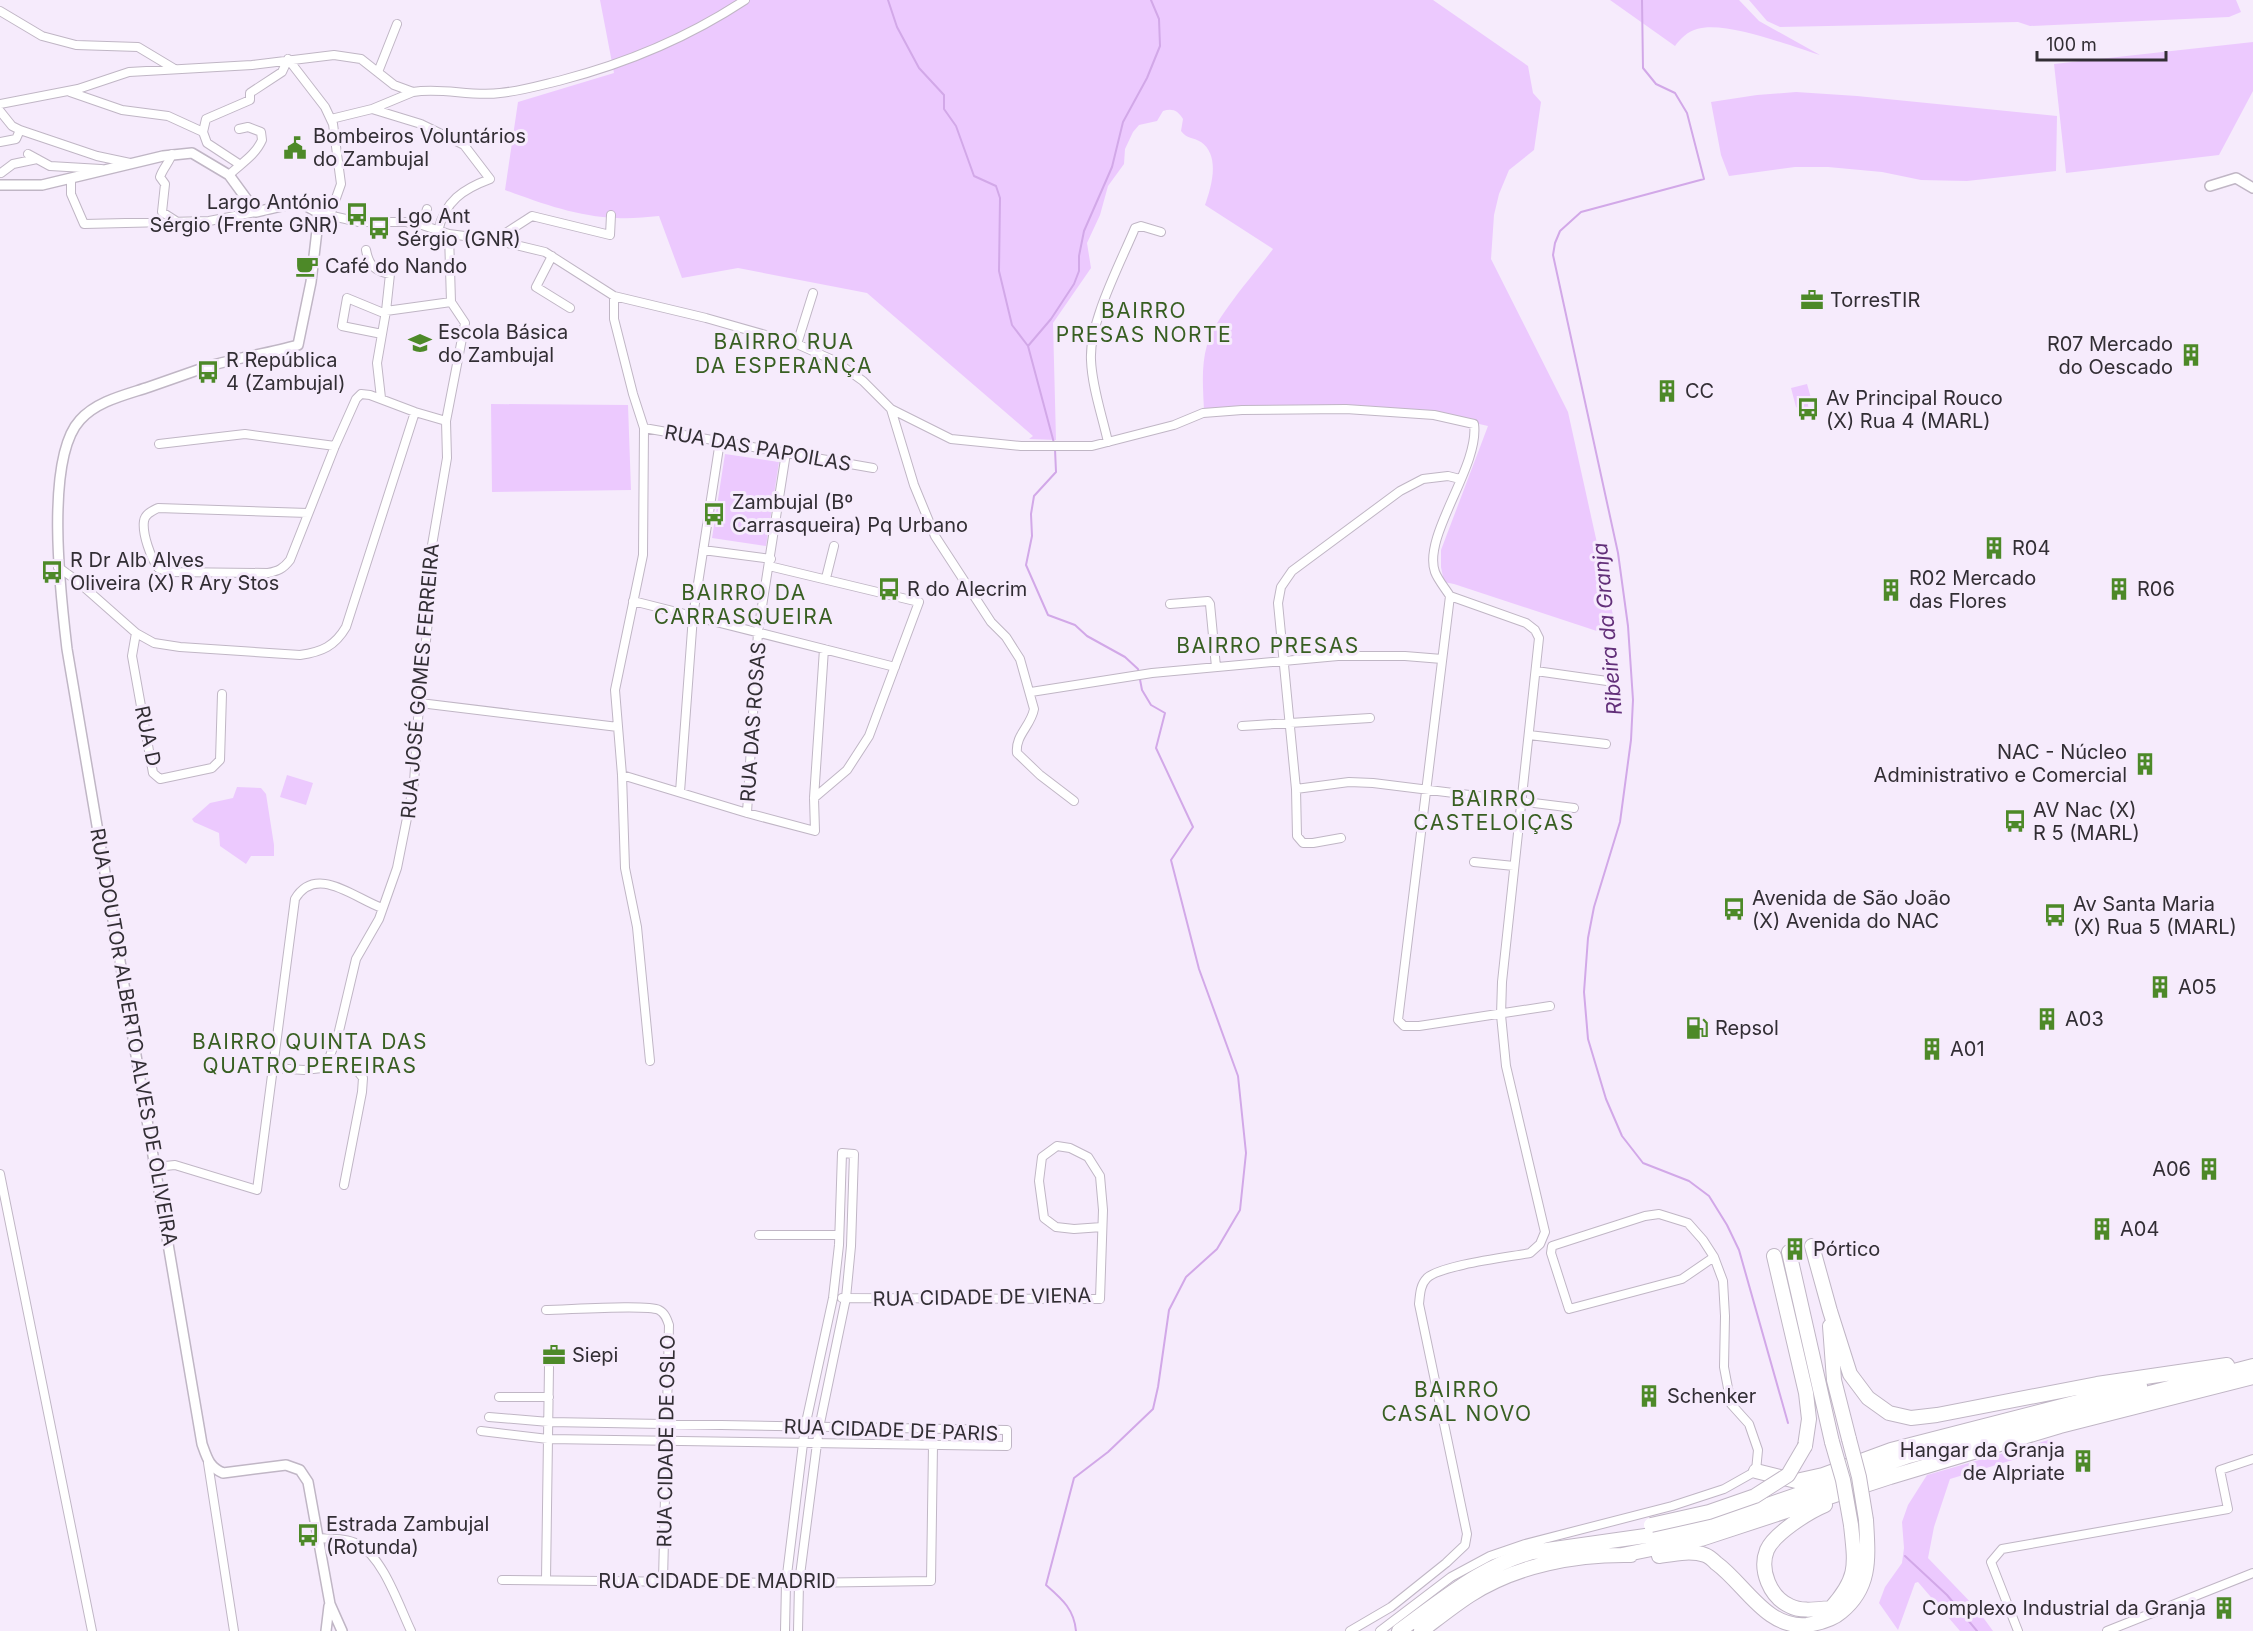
<svg xmlns="http://www.w3.org/2000/svg" width="2253" height="1631" font-family="Inter,sans-serif">
	<style>
		.green { fill: #ecc9fe }
		.lines { fill: none; stroke-linecap: round; stroke-linejoin: round }
		.stream { stroke: #d2a8e8; stroke-width: 2 }
		.minor-casing { stroke: #c0b6c5; stroke-width: 10 }
		.tertiary-casing { stroke: #c0b6c5; stroke-width: 12 }
		.trunk-casing { stroke: #c0b6c5; stroke-width: 16 }
		.minor { stroke: #fff; stroke-width: 8 }
		.tertiary { stroke: #fff; stroke-width: 9 }
		.trunk { stroke: #fff; stroke-width: 14 }
		.trunk-bridge-casing { stroke: #c0b6c5; stroke-width: 16; stroke-linecap: butt }
		.trunk-bridge { stroke: #fff; stroke-width: 14 }
		.labels { text-anchor: middle; dominant-baseline: central; stroke-width: 6; stroke-linejoin: round; paint-order: stroke }
		.poi-label { font-size: 20px; fill: #322e34; stroke: #f6ebfc; text-anchor: start }
		.street-label { font-size: 20px; fill: #322e34; stroke: #f6ebfc }
		.neighbourhood-label { font-size: 21px; letter-spacing: 1.5px; fill: #385f22; stroke: #f6ebfc }
		.water-label { font-size: 21px; font-style: italic; fill: #622f79; stroke: #f6ebfc }
	</style>
	<rect width="100%" height="100%" fill="#f6ebfc"/>
	<path class="green" d="M 600,0 L 1433,0 L 1528,66 L 1533,93 L 1541,102 L 1534,150 L 1509,170 L 1499,194 L 1494,215 L 1491,259 L 1568,412 L 1618,638 L 1454,584 L 1444,582 L 1441,567 L 1441,550 L 1488,426 L 1431,413 L 1204,410 C 1203,388 1201,366 1207,345 C 1213,320 1256,272 1273,249 L 1205,205 C 1211,188 1221,156 1201,142 C 1193,137 1187,139 1181,131 L 1183,119 C 1178,111 1173,108 1163,111 L 1157,121 L 1139,125 L 1133,132 L 1125,149 L 1124,164 L 1108,186 L 1100,215 L 1087,243 L 1091,268 L 1053,323 L 1056,440 L 1029,439 L 1033,436 L 867,293 L 738,268 L 682,278 L 659,216 C 645,217 631,219 617,218 C 578,217 540,203 505,190 L 518,102 L 614,73 Z
		M 1610,0 L 1739,0 L 1759,21 L 1820,55 C 1790,46 1725,20 1697,29 C 1687,32 1681,38 1675,46 Z
		M 1749,0 L 2236,0 L 2241,12 L 2229,17 L 2030,26 L 2018,22 L 1780,27 L 1767,21 Z
		M 2253,42 L 2253,91 L 2219,155 L 2066,173 L 2054,64 Z
		M 1796,92 L 1857,96 L 2057,116 L 2056,171 L 1967,181 L 1921,180 L 1882,172 L 1828,167 L 1795,167 L 1729,176 L 1721,155 L 1711,102 L 1757,95 Z
		M 1807,384 L 1811,398 L 1807,400 L 1809,410 L 1802,411 L 1796,407 L 1791,388 Z
		M 491,404 L 628,405 L 631,490 L 492,492 Z
		M 725,454 L 779,462 L 766,546 L 712,538 Z
		M 287,775 L 313,783 L 306,805 L 280,797 Z
		M 237,787 L 261,788 L 266,794 L 274,845 L 274,856 L 251,856 L 246,864 L 220,846 L 219,833 L 194,822 L 192,819 L 210,803 L 233,798 Z
		M 2052,1439 L 2055,1447 L 1950,1479 L 1934,1527 L 1928,1558 L 1977,1609 L 1993,1631 L 1960,1631 L 1918,1582 L 1915,1583 L 1898,1630 L 1879,1603 L 1885,1587 L 1902,1563 L 1904,1548 L 1902,1522 L 1908,1505 L 1927,1475 Z"/>
	<g class="lines">
		<path class="stream" d="M 888,0 L 897,27 L 919,68 L 944,95 L 944,109 L 956,126 L 974,176 L 996,186 L 1000,198 L 999,271 L 1012,325 L 1028,346 L 1054,443
			M 1642,0 L 1643,68 L 1656,84 L 1675,93 L 1687,113 L 1704,179 L 1581,212 L 1560,231 L 1555,243 L 1553,255 L 1618,553 L 1628,626 L 1633,700 L 1631,740 L 1620,822 L 1594,907 L 1588,938 L 1584,992 L 1588,1039 L 1606,1099 L 1622,1136 L 1643,1163 L 1689,1181 L 1709,1196 L 1727,1225 L 1739,1250 L 1788,1423
			M 1028,346 L 1051,319 L 1074,284 L 1079,271 L 1079,256 L 1084,231 L 1112,167 L 1123,122 L 1147,78 L 1160,46 L 1159,19 L 1151,0
			M 1055,449 L 1056,472 L 1034,496 L 1031,514 L 1032,536 L 1026,565 L 1048,615 L 1075,625 L 1087,636 L 1125,657 L 1138,669 L 1142,690 L 1151,705 L 1165,713 L 1156,748 L 1193,827 L 1171,860 L 1199,969 L 1238,1076 L 1246,1153 L 1240,1210 L 1217,1249 L 1186,1277 L 1169,1310 L 1158,1387 L 1153,1409 L 1108,1452 L 1074,1478 L 1046,1585 C 1062,1599 1074,1609 1076,1631
			M 1905,1556 L 1947,1595 L 1977,1631"/>
		<g class="minor-casing">
			<path id="minor" d="M 0,11 L 42,36 L 76,45 L 138,47 L 173,68
				M 288,59 L 325,107 L 333,124 L 341,184 L 330,215
				M 378,72 L 397,24
				M 70,92 L 122,110 L 168,116 L 203,132 L 207,143 L 239,164
				M 413,92 C 442,87 471,97 500,93 C 521,91 541,85 562,80 C 627,63 689,37 745,0
				M 0,104 L 78,89 L 129,72 L 252,65 L 334,55 L 361,59 L 394,85 L 413,92 L 372,109
				M 0,111 L 12,126 L 20,130 L 97,156 L 130,163
				M 331,119 L 372,109 L 421,124 L 464,145 L 490,179 C 463,189 445,201 438,231
				M 203,132 L 206,119 L 250,100 L 250,93 L 282,72 L 288,59
				M 0,142 L 16,139 L 20,130
				M 28,154 L 50,166 L 101,169
				M 172,154 C 169,163 163,168 160,177 L 165,184 L 162,212 L 176,221
				M 1,173 L 13,164 L 37,159
				M 229,175 C 240,164 255,156 262,140 L 261,132 L 248,127 L 239,129
				M 71,178 L 71,194 L 84,224 L 209,221 L 256,212
				M 319,213 L 359,222 L 406,222 L 422,225 L 449,234 L 495,240 L 545,252 L 614,296 L 706,318 L 797,344 L 835,361 L 863,381 L 891,409 L 951,439 L 1021,446 L 1092,446 L 1174,425 L 1203,413 L 1242,410 L 1346,409 L 1434,415 L 1474,424 C 1480,466 1422,536 1435,572 C 1438,580 1445,588 1450,596 L 1398,1020 L 1404,1026 L 1419,1026 L 1550,1006
				M 422,225 L 427,209
				M 495,240 L 532,216 L 610,235 L 611,215
				M 366,250 C 369,266 375,271 390,274 L 386,311 L 381,312 L 347,298 L 342,326 L 382,334
				M 552,256 L 536,287 L 570,308
				M 614,296 L 614,319 L 633,394 L 644,428 L 643,555 L 615,690 L 622,775 L 625,868 L 637,927 L 650,1061
				M 797,344 L 813,293
				M 381,398 L 377,363 L 386,311 L 451,302
				M 891,409 L 914,485 L 935,536 L 991,622 L 1006,637 L 1020,659 L 1034,709 C 1031,726 1015,735 1017,753 L 1040,775 L 1074,801
				M 644,428 L 873,468
				M 1108,442 C 1102,415 1092,387 1091,360 C 1089,322 1120,264 1135,228 L 1141,226 L 1161,232
				M 159,444 L 245,434 L 335,446
				M 308,513 L 158,508 C 152,511 145,514 144,521 C 142,534 151,558 158,568 L 168,572 L 268,573 C 278,571 283,569 290,560 L 335,446 L 356,399 L 361,394 L 370,395 L 415,412 L 446,421
				M 703,550 L 771,559
				M 769,566 L 919,602 L 869,736 L 847,770 L 814,798
				M 58,567 L 76,580 L 136,633 L 154,643 L 180,647 L 300,655 C 322,652 335,646 346,627 L 415,412
				M 826,578 L 834,546
				M 633,601 L 895,667
				M 1170,604 L 1208,601 L 1210,604 L 1216,667
				M 136,633 L 132,656 L 153,773 L 160,779 L 212,768 L 220,760 L 222,694
				M 1536,671 L 1607,681
				M 1031,692 L 1152,673 L 1338,656 L 1405,656 L 1442,659
				M 420,703 L 618,727
				M 1242,726 L 1370,718
				M 1529,735 L 1606,744
				M 622,775 L 747,813 L 815,831 L 814,798 L 824,649
				M 1296,789 L 1349,782 L 1373,783 L 1574,808
				M 680,792 L 693,616 L 720,441
				M 747,813 L 758,632 L 786,453
				M 1341,838 L 1313,843 L 1303,843 L 1297,836 L 1296,789 L 1278,603 L 1281,587 L 1292,571 L 1400,491 L 1423,479 L 1448,476 L 1460,479
				M 1474,862 L 1514,866
				M 327,1064 L 356,1069 L 363,1078 L 362,1092 L 344,1185
				M 273,1068 L 304,1070 L 322,1068 L 327,1064 L 339,1031 L 356,959 L 379,919 L 397,868 L 414,783 L 418,719 L 428,621 L 431,551 L 447,458 L 446,421 L 465,323 L 451,302 L 449,234
				M 155,1167 L 175,1165 L 257,1190 C 270,1093 283,996 295,899 C 316,864 354,898 382,908
				M 0,1174 L 92,1631
				M 759,1235 L 839,1235
				M 842,1298 L 1100,1299 L 1103,1210 L 1100,1176 L 1088,1157 L 1070,1148 L 1057,1146 L 1042,1157 L 1039,1181 L 1044,1218 L 1056,1227 L 1074,1229 L 1102,1227
				M 546,1310 C 565,1310 647,1304 659,1310 C 665,1313 667,1319 669,1325 L 663,1581
				M 499,1397 L 549,1397
				M 481,1431 L 548,1439 L 1007,1446 L 1007,1430 L 549,1422 L 489,1417
				M 208,1463 L 234,1631
				M 317,1538 C 331,1539 346,1538 358,1544 C 383,1557 399,1606 411,1631
				M 502,1580 L 799,1583 L 931,1581 L 933,1445
				M 546,1580 L 549,1367
				M 785,1631 L 786,1583 L 805,1427 L 833,1298 L 839,1245 L 842,1153 L 854,1154 L 851,1246 L 846,1298 L 819,1428 L 799,1583 L 798,1631
				M 1350,1631 L 1391,1607 L 1446,1563 L 1465,1545 L 1467,1534 L 1419,1304 C 1420,1295 1420,1285 1427,1278 C 1441,1265 1509,1257 1530,1253 L 1540,1244 L 1545,1232 L 1506,1066 L 1501,1015 L 1502,982 L 1539,638 L 1535,630 L 1526,623 L 1450,596
				M 1380,1631 L 1451,1577 L 1490,1556 L 1525,1544 L 1672,1506 L 1724,1489 L 1756,1471 L 1758,1450 L 1749,1424 L 1731,1404 L 1724,1367 L 1725,1316 L 1723,1281 L 1714,1257 L 1703,1240 L 1688,1223 L 1659,1214 L 1645,1216 L 1552,1246 L 1551,1253 L 1569,1309 L 1682,1279 L 1714,1257
				M 2018,1631 L 1991,1562 L 2002,1549 L 2228,1509 L 2220,1470 L 2253,1459
				M 2107,1631 L 2253,1573"/>
		</g>
		<g class="tertiary-casing">
			<path id="tertiary" d="M 0,185 L 42,185 L 163,156 L 192,153 L 229,175 L 256,212 L 299,202 L 319,213 L 311,282 L 298,345 C 269,353 238,358 209,366 C 189,373 169,380 149,387 C 125,395 97,401 80,420 C 44,459 61,598 67,649 L 202,1444 C 207,1458 209,1467 223,1473 L 286,1465 L 300,1470 L 308,1482 L 330,1604 L 342,1631
				M 2210,186 L 2236,178 L 2253,188
				M 326,1631 L 329,1606"/>
		</g>
		<g class="trunk-casing">
			<path id="trunk" d="M 1812,1246 L 1830,1311 L 1850,1374 L 1868,1398 L 1889,1413 L 1911,1418 L 1937,1415 L 2097,1384 L 2227,1365
				M 1789,1252 L 1832,1442
				M 1774,1256 L 1806,1393 L 1809,1419 L 1805,1446
				M 1830,1326 L 1834,1380 L 1849,1439
				M 1756,1471 L 1796,1481 L 1823,1475 L 1891,1450 L 2140,1386
				M 1825,1505 C 1808,1512 1774,1534 1767,1550 C 1759,1570 1770,1597 1790,1606 C 1801,1612 1818,1609 1831,1608 C 1859,1577 1855,1564 1851,1525
				M 1533,1552 L 1701,1528 L 1909,1456 L 2253,1366
				M 1622,1555 L 1701,1539 L 1890,1477 L 2060,1426 L 2253,1377
				M 1659,1556 C 1673,1554 1691,1550 1705,1555 C 1708,1556 1713,1560 1716,1563 C 1745,1584 1766,1629 1807,1625 C 1819,1623 1832,1620 1841,1612 C 1872,1587 1868,1556 1866,1520
				M 1399,1631 C 1443,1599 1486,1562 1541,1550
				M 1421,1631 C 1437,1619 1453,1606 1470,1595 C 1517,1565 1576,1554 1631,1555"/>
		</g>
		<use href="#minor" class="minor"/>
		<use href="#tertiary" class="tertiary"/>
		<use href="#trunk" class="trunk"/>
		<g class="trunk-bridge-casing">
			<path id="trunk-bridge" d="M 1849,1439 L 1859,1477 L 1866,1520
				M 1832,1442 L 1843,1480 L 1851,1525
				M 1651,1525 L 1709,1512 L 1755,1496 L 1788,1475 L 1805,1446"/>
		</g>
		<use href="#trunk-bridge" class="trunk-bridge"/>
	</g>
	<defs>
		<g id="civic-bare" transform="scale(1.8)"><path d="M-.6-6.5H3V-4.5H.6V-3L4-1V1h2V6H-6V1h2V-1L-.6-3ZM-1.2 2.5V6h2.4V2.5Z" fill="#4d8928" stroke="#f6ebfc" stroke-width="2.5" paint-order="stroke"/></g>
		<g id="bus-bare" transform="scale(1.8)"><path d="M-5-6H5V4H4V6H2V4H-2V6H-4V4H-5ZM-3.5-4V0h7V-4ZM-3.5 1.2v1.5H-2V1.2ZM2 1.2v1.5H3.5V1.2Z" fill="#4d8928" stroke="#f6ebfc" stroke-width="2.5" paint-order="stroke"/></g>
		<g id="cafe-bare" transform="scale(1.8)"><path d="M-5.5-4.5H6V0H3Q3 3.5 0 3.5H-2.5Q-5.5 3.5-5.5 0ZM3-3.2v2h1.7v-2ZM-6 4.5H4V6H-6Z" fill="#4d8928" stroke="#f6ebfc" stroke-width="2.5" paint-order="stroke"/></g>
		<g id="office-bare" transform="scale(1.8)"><path d="M-6-3h4V-5.5h4V-3h4V5H-6ZM-1-4.5V-3h2v-1.5ZM-6 0V1H6V0Z" fill="#4d8928" stroke="#f6ebfc" stroke-width="2.5" paint-order="stroke"/></g>
		<g id="school-bare" transform="scale(1.8)"><path d="M0-5L7-2L0 1L-7-2ZM-4 1L0 2.5L4 1V4Q0 6-4 4Z" fill="#4d8928" stroke="#f6ebfc" stroke-width="2.5" paint-order="stroke"/></g>
		<g id="building-bare" transform="scale(1.8)"><path d="M-4-6H4V6H1V3H-1V6H-4ZM-2.5-4.3h1.7v1.8h-1.7ZM.8-4.3h1.7v1.8H.8ZM-2.5-1h1.7V.8h-1.7ZM.8-1h1.7V.8H.8Z" fill="#4d8928" stroke="#f6ebfc" stroke-width="2.5" paint-order="stroke"/></g>
		<g id="fuel-bare" transform="scale(1.8)"><path d="M-5.5-6h7V0h2V4h1.3V-2.5L3-4.5l.8-.8L6-3V5H2.5V1h-1V6h-7ZM-4.2-4.7v3.2H.2V-4.7Z" fill="#4d8928" stroke="#f6ebfc" stroke-width="2.5" paint-order="stroke"/></g>
	</defs>
	<g fill-rule="evenodd">
		<use href="#civic-bare" x="295" y="148"/>
		<use href="#bus-bare" x="357" y="214"/>
		<use href="#bus-bare" x="379" y="228"/>
		<use href="#cafe-bare" x="307" y="266"/>
		<use href="#office-bare" x="1812" y="300"/>
		<use href="#school-bare" x="420" y="343"/>
		<use href="#building-bare" x="2191" y="355"/>
		<use href="#bus-bare" x="208" y="372"/>
		<use href="#building-bare" x="1667" y="391"/>
		<use href="#bus-bare" x="1808" y="409"/>
		<use href="#bus-bare" x="714" y="514"/>
		<use href="#building-bare" x="1994" y="548"/>
		<use href="#bus-bare" x="52" y="572"/>
		<use href="#bus-bare" x="889" y="589"/>
		<use href="#building-bare" x="2119" y="589"/>
		<use href="#building-bare" x="1891" y="590"/>
		<use href="#building-bare" x="2145" y="764"/>
		<use href="#bus-bare" x="2015" y="821"/>
		<use href="#bus-bare" x="1734" y="909"/>
		<use href="#bus-bare" x="2055" y="915"/>
		<use href="#building-bare" x="2160" y="987"/>
		<use href="#building-bare" x="2047" y="1019"/>
		<use href="#fuel-bare" x="1697" y="1028"/>
		<use href="#building-bare" x="1932" y="1049"/>
		<use href="#building-bare" x="2209" y="1169"/>
		<use href="#building-bare" x="2102" y="1229"/>
		<use href="#building-bare" x="1795" y="1249"/>
		<use href="#office-bare" x="554" y="1355"/>
		<use href="#building-bare" x="1649" y="1396"/>
		<use href="#building-bare" x="2083" y="1461"/>
		<use href="#bus-bare" x="308" y="1535"/>
		<use href="#building-bare" x="2224" y="1608"/>
	</g>
	<g class="labels">
		<g class="poi-label">
			<text x="313" y="136">Bombeiros Voluntários<tspan x="313" dy="23">do Zambujal</tspan></text>
			<text x="339" y="202" text-anchor="end">Largo António<tspan x="339" dy="23">Sérgio (Frente GNR)</tspan></text>
			<text x="397" y="216">Lgo Ant<tspan x="397" dy="23">Sérgio (GNR)</tspan></text>
			<text x="325" y="266">Café do Nando</text>
			<text x="1830" y="300">TorresTIR</text>
			<text x="438" y="332">Escola Básica<tspan x="438" dy="23">do Zambujal</tspan></text>
			<text x="2173" y="344" text-anchor="end">R07 Mercado<tspan x="2173" dy="23">do Oescado</tspan></text>
			<text x="226" y="360">R República<tspan x="226" dy="23">4 (Zambujal)</tspan></text>
			<text x="1685" y="391">CC</text>
			<text x="1826" y="398">Av Principal Rouco<tspan x="1826" dy="23">(X) Rua 4 (MARL)</tspan></text>
			<text x="732" y="502">Zambujal (Bº<tspan x="732" dy="23">Carrasqueira) Pq Urbano</tspan></text>
			<text x="2012" y="548">R04</text>
			<text x="70" y="560">R Dr Alb Alves<tspan x="70" dy="23">Oliveira (X) R Ary Stos</tspan></text>
			<text x="1909" y="578">R02 Mercado<tspan x="1909" dy="23">das Flores</tspan></text>
			<text x="907" y="589">R do Alecrim</text>
			<text x="2137" y="589">R06</text>
			<text x="2127" y="752" text-anchor="end">NAC - Núcleo<tspan x="2127" dy="23">Administrativo e Comercial</tspan></text>
			<text x="2033" y="810">AV Nac (X)<tspan x="2033" dy="23">R 5 (MARL)</tspan></text>
			<text x="1752" y="898">Avenida de São João<tspan x="1752" dy="23">(X) Avenida do NAC</tspan></text>
			<text x="2073" y="904">Av Santa Maria<tspan x="2073" dy="23">(X) Rua 5 (MARL)</tspan></text>
			<text x="2178" y="987">A05</text>
			<text x="2065" y="1019">A03</text>
			<text x="1715" y="1028">Repsol</text>
			<text x="1950" y="1049">A01</text>
			<text x="2191" y="1169" text-anchor="end">A06</text>
			<text x="2120" y="1229">A04</text>
			<text x="1813" y="1249">Pórtico</text>
			<text x="572" y="1355">Siepi</text>
			<text x="1667" y="1396">Schenker</text>
			<text x="2065" y="1450" text-anchor="end">Hangar da Granja<tspan x="2065" dy="23">de Alpriate</tspan></text>
			<text x="326" y="1524">Estrada Zambujal<tspan x="326" dy="23">(Rotunda)</tspan></text>
			<text x="2206" y="1608" text-anchor="end">Complexo Industrial da Granja</text>
		</g>
		<g class="street-label">
			<text transform="translate(758 448) rotate(10)">RUA DAS PAPOILAS</text>
			<text transform="translate(420 681) rotate(-85)">RUA JOSÉ GOMES FERREIRA</text>
			<text transform="translate(753 722) rotate(-86)">RUA DAS ROSAS</text>
			<text transform="translate(148 736) rotate(78)">RUA D</text>
			<text transform="translate(134 1037) rotate(80)">RUA DOUTOR ALBERTO ALVES DE OLIVEIRA</text>
			<text transform="translate(982 1297) rotate(-1)">RUA CIDADE DE VIENA</text>
			<text transform="translate(891 1430) rotate(2)">RUA CIDADE DE PARIS</text>
			<text transform="translate(666 1441) rotate(-89)">RUA CIDADE DE OSLO</text>
			<text x="717" y="1581">RUA CIDADE DE MADRID</text>
		</g>
		<g class="neighbourhood-label">
			<text x="1144" y="310">BAIRRO<tspan x="1144" dy="24">PRESAS NORTE</tspan></text>
			<text x="784" y="341">BAIRRO RUA<tspan x="784" dy="24">DA ESPERANÇA</tspan></text>
			<text x="744" y="592">BAIRRO DA<tspan x="744" dy="24">CARRASQUEIRA</tspan></text>
			<text x="1268" y="645">BAIRRO PRESAS</text>
			<text x="1494" y="798">BAIRRO<tspan x="1494" dy="24">CASTELOIÇAS</tspan></text>
			<text x="310" y="1041">BAIRRO QUINTA DAS<tspan x="310" dy="24">QUATRO PEREIRAS</tspan></text>
			<text x="1457" y="1389">BAIRRO<tspan x="1457" dy="24">CASAL NOVO</tspan></text>
		</g>
		<g class="water-label">
			<text transform="translate(1607 629) rotate(-95)">Ribeira da Granja</text>
		</g>
	</g>
	<path d="M2037 51v9h129v-9" fill="none" stroke="#322e34" stroke-width="3"/>
	<text x="2046" y="51" font-size="18" fill="#322e34" stroke="#f6ebfc" stroke-width="4.5" paint-order="stroke">100 m</text>
</svg>
